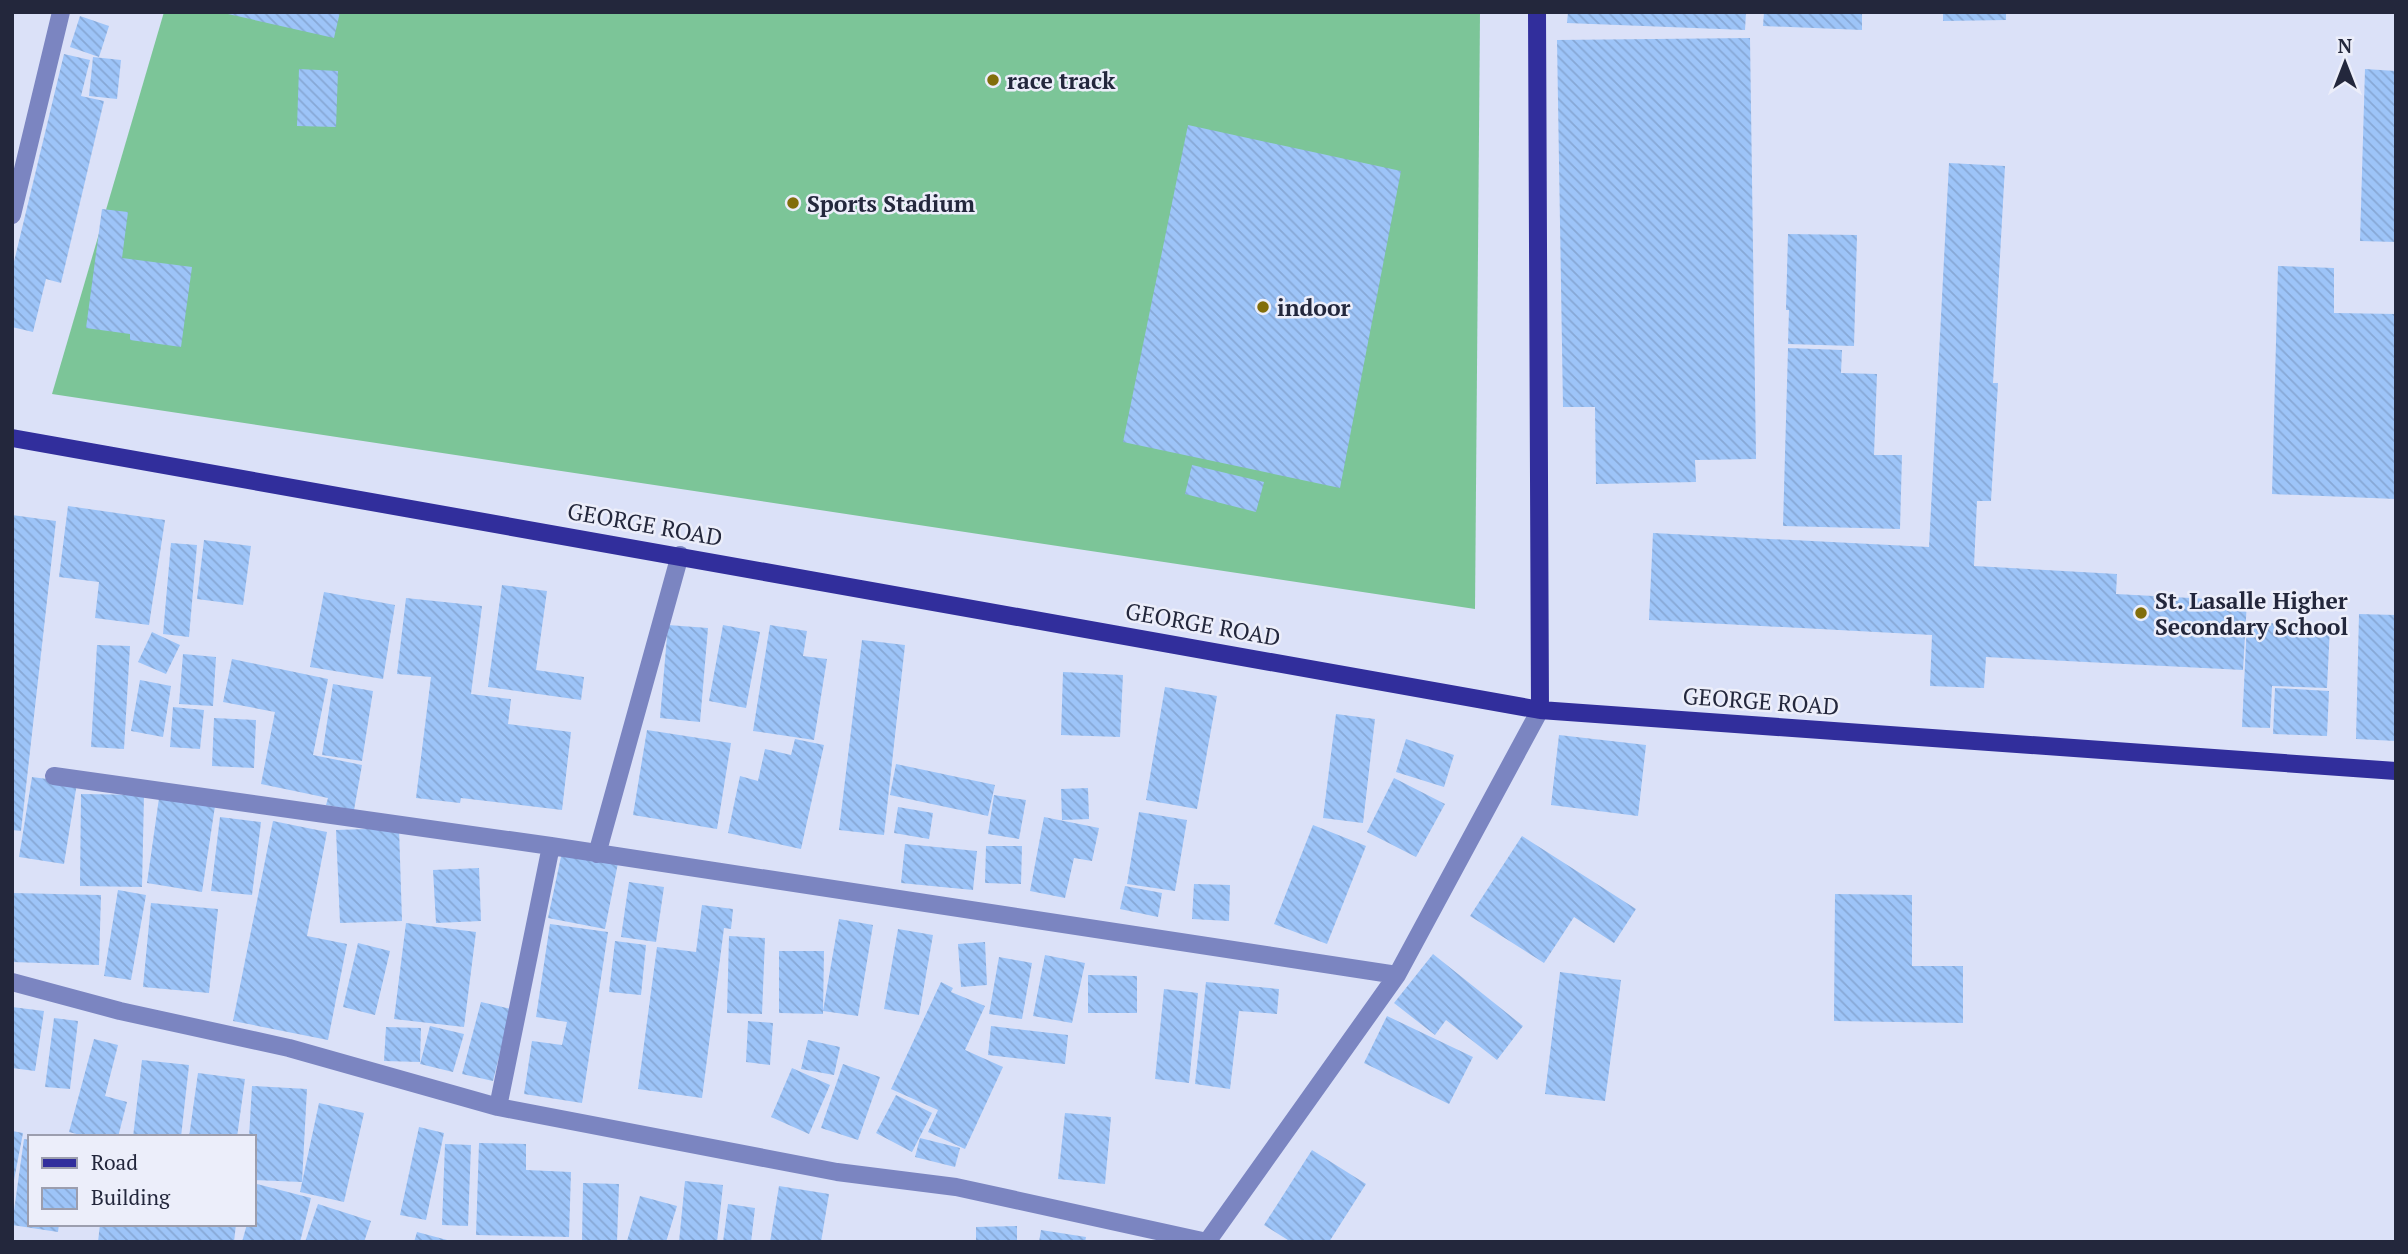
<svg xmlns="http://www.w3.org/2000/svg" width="2408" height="1254" font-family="'PT Serif',serif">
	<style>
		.garden { fill: #7cc598 }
		.building { fill: url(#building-back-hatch) }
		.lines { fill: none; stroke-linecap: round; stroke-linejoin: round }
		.minor { stroke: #7b85c1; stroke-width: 18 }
		.major { stroke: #312e9c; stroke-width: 18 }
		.poi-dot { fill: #826e0b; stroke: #eceefa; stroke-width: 2.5 }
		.labels { text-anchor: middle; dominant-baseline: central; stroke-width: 5; stroke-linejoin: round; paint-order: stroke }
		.poi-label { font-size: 23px; font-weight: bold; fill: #23273c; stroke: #eceefa; text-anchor: start }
		.street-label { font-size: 23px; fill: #23273c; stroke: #eceefa }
	</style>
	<defs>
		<pattern id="building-back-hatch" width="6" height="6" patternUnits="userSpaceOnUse" patternTransform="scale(1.75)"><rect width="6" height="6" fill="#9dc4f8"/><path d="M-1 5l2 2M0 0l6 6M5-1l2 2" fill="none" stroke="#87a8d6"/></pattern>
	</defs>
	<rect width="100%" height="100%" fill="#dbe1f8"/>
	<path class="garden" d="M 164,12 L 1480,12 L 1475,609 L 52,394 Z"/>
	<path class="building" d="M 219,12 L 340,12 L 334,38 Z
		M 1568,12 L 1746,12 L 1745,30 L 1567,23 Z
		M 1764,12 L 1862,12 L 1862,30 L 1763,26 Z
		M 1943,12 L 2006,12 L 2006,20 L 1943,21 Z
		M 80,16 L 109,26 L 99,57 L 70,47 Z
		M 1750,38 L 1756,459 L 1695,460 L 1696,482 L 1596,484 L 1595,407 L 1563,407 L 1557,40 Z
		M 64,54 L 90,60 L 81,96 L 104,101 L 61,283 L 46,279 L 33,332 L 12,327 L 12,270 Z
		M 93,57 L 121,60 L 117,99 L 89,96 Z
		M 299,69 L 338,71 L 336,127 L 297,126 Z
		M 2365,69 L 2396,71 L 2396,242 L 2360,241 Z
		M 1188,125 L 1401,171 L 1340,488 L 1123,442 Z
		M 1949,163 L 2005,166 L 1993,383 L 1998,383 L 1991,501 L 1977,501 L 1974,566 L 2117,574 L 2116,594 L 2247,601 L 2243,670 L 1986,657 L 1984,688 L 1930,686 L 1932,635 L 1649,620 L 1653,533 L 1929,547 Z
		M 102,209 L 128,212 L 122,258 L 192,267 L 181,347 L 130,340 L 130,334 L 86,328 Z
		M 1788,234 L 1857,235 L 1854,346 L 1788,344 L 1789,310 L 1786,310 Z
		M 2278,266 L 2334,268 L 2334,313 L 2396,314 L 2396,499 L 2272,494 Z
		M 1788,348 L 1842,350 L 1841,373 L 1877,374 L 1874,455 L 1902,455 L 1900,529 L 1783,526 Z
		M 1192,465 L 1264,482 L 1256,512 L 1185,494 Z
		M 68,506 L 165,520 L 149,625 L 95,618 L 99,582 L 59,577 Z
		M 12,515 L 56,521 L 21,831 L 12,830 Z
		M 204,540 L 251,546 L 243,605 L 197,599 Z
		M 171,543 L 197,545 L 189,637 L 163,634 Z
		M 502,585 L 547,591 L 536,670 L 584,677 L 581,700 L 488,687 Z
		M 324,592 L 395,605 L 383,679 L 310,667 Z
		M 406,598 L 482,606 L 471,694 L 511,699 L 508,724 L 571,732 L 562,810 L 461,798 L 460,803 L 416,798 L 431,677 L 397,674 Z
		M 2359,614 L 2396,615 L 2396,741 L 2356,739 Z
		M 2247,622 L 2330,626 L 2327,688 L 2272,686 L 2270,728 L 2242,727 Z
		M 668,625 L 708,628 L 700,722 L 660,718 Z
		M 723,625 L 760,632 L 746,708 L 709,701 Z
		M 770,625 L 807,631 L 803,656 L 827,659 L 814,740 L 753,731 Z
		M 152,632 L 180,645 L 166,674 L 138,662 Z
		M 862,640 L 905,645 L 884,835 L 839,830 Z
		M 97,645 L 130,646 L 124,749 L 91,747 Z
		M 183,654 L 216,657 L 213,706 L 179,704 Z
		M 232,659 L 328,679 L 313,755 L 362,765 L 354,810 L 326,805 L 328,798 L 261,784 L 275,712 L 223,702 Z
		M 1063,672 L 1123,675 L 1120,737 L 1061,735 Z
		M 140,680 L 171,686 L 163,737 L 131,731 Z
		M 333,684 L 373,691 L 362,761 L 322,755 Z
		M 1165,687 L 1217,696 L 1197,809 L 1146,800 Z
		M 2275,688 L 2329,691 L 2327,736 L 2273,734 Z
		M 173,707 L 204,710 L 200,749 L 170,747 Z
		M 1336,714 L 1375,719 L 1363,823 L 1323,818 Z
		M 214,718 L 256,720 L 254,768 L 212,766 Z
		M 647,730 L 731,743 L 717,829 L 633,815 Z
		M 1559,735 L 1646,745 L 1638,816 L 1551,805 Z
		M 795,739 L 824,745 L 801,849 L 728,833 L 740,776 L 758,781 L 765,749 L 791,755 Z
		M 1406,739 L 1454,755 L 1444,787 L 1396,772 Z
		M 896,764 L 995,785 L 988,816 L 890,795 Z
		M 32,777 L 77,783 L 64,864 L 19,857 Z
		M 1394,778 L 1445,804 L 1416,857 L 1367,832 Z
		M 1088,788 L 1089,819 L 1062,820 L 1061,789 Z
		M 81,794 L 144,795 L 142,887 L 80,886 Z
		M 994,795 L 1026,800 L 1019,839 L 988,834 Z
		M 159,798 L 215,806 L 202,892 L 147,883 Z
		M 898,807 L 933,813 L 929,839 L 894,833 Z
		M 1139,812 L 1187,820 L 1175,891 L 1127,884 Z
		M 220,817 L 261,822 L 252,895 L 211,891 Z
		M 1044,817 L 1099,828 L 1092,861 L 1074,858 L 1065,898 L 1030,891 Z
		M 273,821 L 327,832 L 307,936 L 347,944 L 328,1040 L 233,1021 Z
		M 1313,825 L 1366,846 L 1327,944 L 1274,924 Z
		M 399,828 L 402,921 L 340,923 L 336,830 Z
		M 1522,836 L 1636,909 L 1614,943 L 1574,917 L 1544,963 L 1470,916 Z
		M 905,844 L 977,851 L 973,890 L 901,883 Z
		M 986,846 L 1022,846 L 1021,884 L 985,883 Z
		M 562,852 L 618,863 L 605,929 L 548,918 Z
		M 479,868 L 481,921 L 436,923 L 433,870 Z
		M 629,882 L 664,887 L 656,942 L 621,937 Z
		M 1194,884 L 1230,885 L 1229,921 L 1192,919 Z
		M 1125,886 L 1162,893 L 1158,917 L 1120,909 Z
		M 118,890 L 146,895 L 131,980 L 104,976 Z
		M 12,893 L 101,895 L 99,965 L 12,962 Z
		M 1835,894 L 1912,895 L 1912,966 L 1963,966 L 1963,1023 L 1834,1021 Z
		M 151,903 L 218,909 L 209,993 L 143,987 Z
		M 702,905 L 733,909 L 731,929 L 724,928 L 702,1098 L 638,1089 L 657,947 L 696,952 Z
		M 839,919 L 873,925 L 858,1016 L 823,1011 L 823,1014 L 779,1013 L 779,951 L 824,951 L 823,1011 Z
		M 406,923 L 476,932 L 464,1027 L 394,1019 Z
		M 550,924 L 608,932 L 582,1103 L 524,1094 L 532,1041 L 562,1045 L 567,1022 L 536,1017 Z
		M 898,929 L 933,935 L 919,1015 L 884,1009 Z
		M 729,936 L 765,938 L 762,1014 L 727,1013 Z
		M 615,941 L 646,945 L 641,995 L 609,992 Z
		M 985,942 L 987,985 L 961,987 L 958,944 Z
		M 358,943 L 390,951 L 375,1015 L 343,1007 Z
		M 1433,954 L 1523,1026 L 1497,1060 L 1446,1020 L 1435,1035 L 1394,1003 Z
		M 1045,955 L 1085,963 L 1072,1023 L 1033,1016 Z
		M 999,957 L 1032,963 L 1022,1019 L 989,1014 Z
		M 1560,972 L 1621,980 L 1605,1101 L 1545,1094 Z
		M 1088,975 L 1137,976 L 1137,1013 L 1088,1013 Z
		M 941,982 L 953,988 L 951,992 L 985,1006 L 965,1050 L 1003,1067 L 965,1149 L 928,1132 L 938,1110 L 891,1089 Z
		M 1206,982 L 1279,989 L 1277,1014 L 1239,1011 L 1230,1089 L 1195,1084 Z
		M 1164,989 L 1198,993 L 1189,1083 L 1155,1079 Z
		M 481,1002 L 511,1009 L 493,1081 L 462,1074 Z
		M 12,1007 L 44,1011 L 35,1071 L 12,1068 Z
		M 1387,1016 L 1473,1057 L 1449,1104 L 1364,1063 Z
		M 54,1018 L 78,1021 L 70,1089 L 45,1087 Z
		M 748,1021 L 773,1023 L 770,1065 L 746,1062 Z
		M 430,1026 L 464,1034 L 453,1072 L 420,1064 Z
		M 991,1026 L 1068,1035 L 1065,1064 L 988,1055 Z
		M 386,1027 L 421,1028 L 420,1062 L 384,1061 Z
		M 94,1039 L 118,1045 L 105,1096 L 127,1102 L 118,1137 L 88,1137 L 69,1132 Z
		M 808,1040 L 840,1047 L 834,1075 L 801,1069 Z
		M 142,1060 L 189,1065 L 181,1137 L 133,1137 Z
		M 843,1064 L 880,1077 L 858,1140 L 821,1128 Z
		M 792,1068 L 830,1085 L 809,1134 L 771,1117 Z
		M 198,1073 L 245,1079 L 237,1137 L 189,1137 Z
		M 252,1086 L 307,1089 L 302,1182 L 254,1180 L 254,1137 L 249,1137 Z
		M 896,1095 L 932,1113 L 912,1152 L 876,1133 Z
		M 319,1103 L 364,1113 L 344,1202 L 300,1192 Z
		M 1065,1113 L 1111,1117 L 1105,1184 L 1058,1179 Z
		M 419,1127 L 444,1133 L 426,1220 L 400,1215 Z
		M 12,1131 L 23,1133 L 14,1180 L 12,1180 Z
		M 920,1138 L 960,1148 L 955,1167 L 915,1157 Z
		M 24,1139 L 30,1140 L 30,1224 L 59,1224 L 58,1232 L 12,1225 Z
		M 479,1143 L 526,1144 L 526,1170 L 571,1172 L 569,1237 L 476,1235 Z
		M 445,1144 L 471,1145 L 468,1226 L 442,1225 Z
		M 1312,1150 L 1366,1184 L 1329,1242 L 1291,1242 L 1264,1225 Z
		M 685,1181 L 723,1185 L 717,1242 L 679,1242 Z
		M 583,1183 L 619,1184 L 617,1242 L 582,1242 Z
		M 257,1184 L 311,1198 L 300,1242 L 242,1242 L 247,1224 L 254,1224 L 254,1196 Z
		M 779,1186 L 829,1194 L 821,1242 L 770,1242 Z
		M 640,1196 L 677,1206 L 666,1242 L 627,1241 Z
		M 318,1204 L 371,1221 L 364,1242 L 305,1242 Z
		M 728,1204 L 755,1208 L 751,1242 L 723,1242 Z
		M 100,1224 L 236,1224 L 234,1242 L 98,1242 Z
		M 1017,1226 L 1017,1242 L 976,1242 L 976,1227 Z
		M 1041,1230 L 1086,1237 L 1085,1242 L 1039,1242 Z
		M 417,1232 L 451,1241 L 451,1242 L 414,1242 Z"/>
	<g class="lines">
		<path class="minor" d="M 12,215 L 61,12
			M 54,776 L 551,846 L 1397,975
			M 597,854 L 680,555
			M 12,982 L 120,1011 L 289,1048 L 498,1107 L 837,1172 L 956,1187 L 1207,1242
			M 498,1107 L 551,846
			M 1207,1242 L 1397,975 L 1540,710"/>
		<path class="major" d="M 1537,12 L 1540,710
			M 12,438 L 1540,710 L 2396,771"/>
	</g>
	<g class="poi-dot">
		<circle cx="993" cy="80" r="7"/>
		<circle cx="793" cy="203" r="7"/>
		<circle cx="1263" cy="307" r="7"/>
		<circle cx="2141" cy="613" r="7"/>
	</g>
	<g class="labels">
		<g class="poi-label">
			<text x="1007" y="80">race track</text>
			<text x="807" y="203">Sports Stadium</text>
			<text x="1277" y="307">indoor</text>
			<text x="2155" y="600">St. Lasalle Higher<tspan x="2155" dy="26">Secondary School</tspan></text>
		</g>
		<g class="street-label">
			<text transform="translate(645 524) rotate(10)">GEORGE ROAD</text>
			<text transform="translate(1203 624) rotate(10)">GEORGE ROAD</text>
			<text transform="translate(1761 701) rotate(4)">GEORGE ROAD</text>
		</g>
	</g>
	<rect width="2408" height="1254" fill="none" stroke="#23273c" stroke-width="28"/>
	<rect x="28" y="1135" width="228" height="91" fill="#eceefa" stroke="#9c9eae" stroke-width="2"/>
	<rect x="42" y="1158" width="35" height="10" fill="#312e9c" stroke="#9c9eae" stroke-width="2"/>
	<text x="91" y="1170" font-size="21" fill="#23273c">Road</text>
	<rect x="42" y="1188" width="35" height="21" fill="url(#building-back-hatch)" stroke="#9c9eae" stroke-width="2"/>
	<text x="91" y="1205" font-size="21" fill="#23273c">Building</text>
	<g transform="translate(2345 63)" stroke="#eceefa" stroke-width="5" paint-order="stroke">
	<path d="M0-5L12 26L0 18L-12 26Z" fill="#23273c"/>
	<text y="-10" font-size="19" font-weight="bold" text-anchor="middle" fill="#23273c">N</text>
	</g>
</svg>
